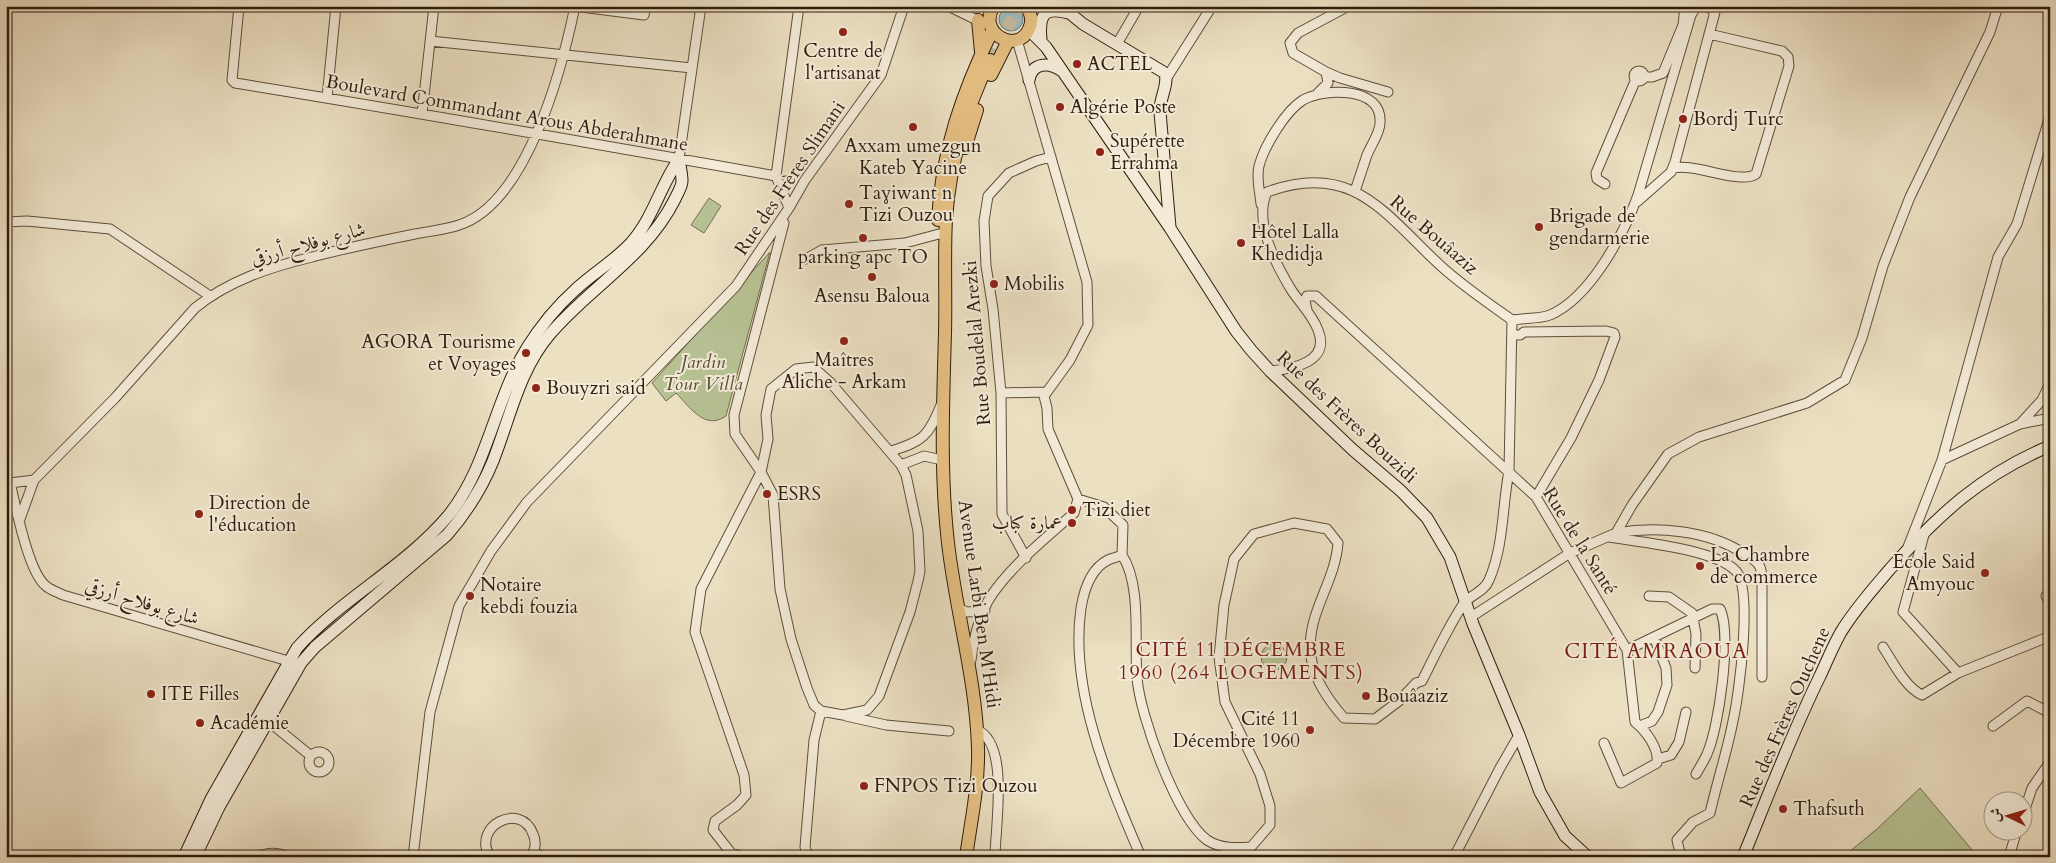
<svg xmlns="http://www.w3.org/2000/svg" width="2056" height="863" font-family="Cardo,Amiri,serif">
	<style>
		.green { fill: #b7c294; stroke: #737050 }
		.water { fill: #9cbbbd; stroke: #707c77 }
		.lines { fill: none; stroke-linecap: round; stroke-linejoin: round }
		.primary-tunnel { stroke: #c6b99f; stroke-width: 12; stroke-dasharray: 12 6; stroke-linecap: butt }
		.street-casing { stroke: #5e4e3a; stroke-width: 11 }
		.secondary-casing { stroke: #2f1d0d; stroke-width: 13 }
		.primary-casing { stroke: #2f1d0d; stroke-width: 14 }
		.street { stroke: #f3ebd8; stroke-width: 9 }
		.secondary { stroke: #f3ebd8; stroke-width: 11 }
		.primary { stroke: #e6c082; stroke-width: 12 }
		.poi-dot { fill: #8f2418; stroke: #f3ebd8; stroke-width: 2 }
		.labels { text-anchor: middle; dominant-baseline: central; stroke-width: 4; stroke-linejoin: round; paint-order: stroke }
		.poi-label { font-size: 19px; fill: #2f1d0d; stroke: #f3ebd8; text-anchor: start }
		.street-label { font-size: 19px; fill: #2f1d0d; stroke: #f3ebd8 }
		.park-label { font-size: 19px; font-style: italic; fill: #584f36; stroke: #f3ebd8 }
		.neighbourhood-label { font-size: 20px; letter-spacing: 1px; fill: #7a1f14; stroke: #f3ebd8 }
		.quarter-label { font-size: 21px; letter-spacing: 1px; fill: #7a1f14; stroke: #f3ebd8 }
	</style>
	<rect width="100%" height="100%" fill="#ece0c3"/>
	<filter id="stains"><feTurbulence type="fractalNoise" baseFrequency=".004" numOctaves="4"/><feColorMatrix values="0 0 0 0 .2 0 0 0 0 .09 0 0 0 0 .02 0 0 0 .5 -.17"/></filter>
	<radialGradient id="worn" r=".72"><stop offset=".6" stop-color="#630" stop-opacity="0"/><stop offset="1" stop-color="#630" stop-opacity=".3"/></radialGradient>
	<path class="green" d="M 709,198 L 721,206 L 704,233 L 691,225 Z
		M 770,252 L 726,416 C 705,431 690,407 676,393 L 666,401 L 652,383 Z
		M1261 657a13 13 0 1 1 26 0a13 13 0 1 1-26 0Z
		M 1920,788 L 1978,857 L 1843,857 L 1877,829 Z"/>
	<path class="water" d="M999 19a12 12 0 1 1 24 0a12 12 0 1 1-24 0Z"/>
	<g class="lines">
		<path class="primary-tunnel" d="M 990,60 L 1019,6"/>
		<g class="street-casing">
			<path id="street" d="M 239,6 L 232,80 L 235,83 C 415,112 596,144 776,176
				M 573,6 L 644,15 L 646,6
				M 948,6 L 981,22
				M 430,41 L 692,68
				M 1117,44 L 1139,6
				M1634 76a5 5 0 1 1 10 0a5 5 0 1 1-10 0Z
				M 1326,72 L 1340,78 L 1388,92
				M 1644,77 L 1652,77 L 1663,73 L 1683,25 L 1685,6
				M 1166,79 L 1212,6
				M 1318,93 L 1328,83 L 1326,72 L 1293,53 L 1290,43 L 1298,33 L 1343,9 L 1345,6
				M 327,98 L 336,6
				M 422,114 L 434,6
				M 679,159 L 701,6
				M 1673,168 C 1696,163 1740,185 1756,174 L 1789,66 L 1788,57 L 1782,51 L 1709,34
				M 1605,184 L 1597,179 L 1596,173 L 1636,79
				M 1637,202 L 1671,172 L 1675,162 L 1715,12 L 1706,6
				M 1261,204 C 1260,192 1256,178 1259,166 C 1264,147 1285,111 1303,100 C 1324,88 1383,86 1380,123 C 1380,133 1371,145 1367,155 C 1363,167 1359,179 1355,191
				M 789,208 L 776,176 L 799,6
				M 6,222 L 27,221 L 110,229 L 210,296
				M 806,259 L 822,250 L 905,243 L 939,234
				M 1307,310 L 1305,301 L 1307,296 L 1316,296 L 1536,497 L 1627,650 L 1635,722 C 1646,731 1659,748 1657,763 L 1621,783 L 1604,743
				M 1512,320 C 1524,318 1540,319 1550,315 C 1590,298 1624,234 1638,195 L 1691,15 L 1696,7
				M 1512,335 L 1520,335 L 1524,332 L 1606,331 L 1614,333 L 1615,337 L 1599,380 L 1571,438 L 1536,497
				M 813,367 L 830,382 L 901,465 L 906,475 L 918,531 L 920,571 L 918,581 L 910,612 L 879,696 L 867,710 L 843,715 L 821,711 L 814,705 L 807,688 L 791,639 L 780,589 L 773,495 L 761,472 L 768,439 L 766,415 L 771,389 L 796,369 Z
				M 1001,393 L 1045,392
				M 2020,424 L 2042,400 L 2050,383
				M 891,451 C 923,441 928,437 941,405
				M 1942,460 L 2020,424 L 2050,418
				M 901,465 L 924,456 L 942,460
				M 6,478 L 10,483 C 16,506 28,572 46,586 C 50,590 58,592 63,595 L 295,663
				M 34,480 L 115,398 L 195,308 C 228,281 270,267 312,257 C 346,248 380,241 415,234 C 429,231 445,230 459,225 C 527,203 562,69 575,6
				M 10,483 L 34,480 L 20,519
				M 1078,499 L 1104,507 L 1123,525 L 1122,555
				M 1925,531 L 1903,612 L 1958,673 L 2048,637
				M 1616,533 C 1657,526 1707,530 1743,553 C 1749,557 1757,560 1760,567 C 1762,572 1762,577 1762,582 L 1762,677
				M 1609,537 C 1639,542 1715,549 1736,571 C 1753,590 1739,695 1733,721 C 1727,752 1717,782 1710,813 L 1693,822 L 1677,840 L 1681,857
				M 1908,547 L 1942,460 L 1998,257 L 2017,224 L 2050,116
				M 1026,558 L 1002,514 L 1001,393 L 993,309 L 986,266 L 984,221 L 988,196 L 1009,173 L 1036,161 L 1051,157
				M 2050,594 L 2046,596 L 2050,602
				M 1649,596 L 1669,597 L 1692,613 L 1696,634 L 1695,668
				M 959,608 L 966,612 L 985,611
				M 1471,617 L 1570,553 L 1616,533 L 1632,505 L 1668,454 L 1699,437 L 1807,403 L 1845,380 L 1862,338 L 1883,266 L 1910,197 L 1990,32 L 1998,6
				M 1883,647 C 1893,662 1905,687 1922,695 L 1958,673
				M 1627,650 L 1712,609 L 1720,609 C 1732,634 1719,728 1707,754 C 1704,761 1700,767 1696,774
				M 971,660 C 973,641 979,618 988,601 C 1007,569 1046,538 1074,513 L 1078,499 L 1048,429 L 1047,408 L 1044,396 L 1070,360 L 1088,325 L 1087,282 L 1017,40
				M 846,716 L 886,725 L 949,731
				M 267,720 L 311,756
				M 1640,726 L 1652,721 L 1658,712 L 1667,685 L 1666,668 L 1654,637
				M 1993,726 L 2027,701 L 2050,713
				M 977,730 C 1010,743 995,828 995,857
				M309 762a10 10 0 1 1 20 0a10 10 0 1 1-20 0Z
				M 1658,759 L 1671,755 L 1679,742 L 1686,712
				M 2024,812 L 2032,788 L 2050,762
				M 534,852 L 543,857
				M 259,857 C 267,852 278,852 287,857
				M 413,857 L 430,712 L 459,606 L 491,551 L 527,502 L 736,286 L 789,208 L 805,180 L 881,75 L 904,6
				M 490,857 C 471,826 521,801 533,834 C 537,842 535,850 531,857
				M 742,857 L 731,853 L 713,830 L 715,821 L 737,805 L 746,795 L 744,775 L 695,632 L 701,589 L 761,472 L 735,434 L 734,415 L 784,223
				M 808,857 L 805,847 L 814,740 L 821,711
				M 1141,857 C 1109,782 1069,691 1081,608 C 1084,590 1090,569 1108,560 C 1112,558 1118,557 1122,555 C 1142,585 1134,642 1137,678 C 1140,716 1177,818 1207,840 C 1221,849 1236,848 1251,847 L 1270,825 L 1270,806 L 1260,774 L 1225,702 L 1219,657 L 1224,605 L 1234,559 L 1254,534 L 1294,523 L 1327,529 L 1338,543 C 1336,570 1323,591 1315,617 C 1302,658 1317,687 1344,718 L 1375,719 L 1399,701 L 1416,683 L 1422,681 C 1435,655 1448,627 1464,603 C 1471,595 1485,591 1489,580 C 1504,546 1502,507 1509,471 L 1512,320 C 1488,303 1463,286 1442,267 C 1385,215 1354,160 1267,192 C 1253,222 1276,265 1292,291 C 1301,304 1313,316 1318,330 C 1331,362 1293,369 1270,371
				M 1454,857 L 1500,768 L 1519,735
				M 2009,857 L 2017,830
				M 2049,857 L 2050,856"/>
		</g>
		<g class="secondary-casing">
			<path id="secondary" d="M 1061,6 L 1083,24 L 1165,73 C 1169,85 1159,99 1160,112 L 1170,227
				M 1029,30 L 1046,47 L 1170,228 L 1236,331 L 1251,350 L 1270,371 L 1353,450 L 1401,491 L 1427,518 L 1450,557 L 1473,624 L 1519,735 L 1540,792 L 1565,836 L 1588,857
				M 1041,40 C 1039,17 1042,6 1068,13
				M 1029,80 C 1032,62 1049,62 1062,71
				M 184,857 L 211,799 L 297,648 C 342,598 405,567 448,516 C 488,467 494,401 527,348 C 540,327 556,307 575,290 C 593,273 613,262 630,244 C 653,219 660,186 679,159
				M 195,857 L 219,807 L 301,663 L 315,647 L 447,535 C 466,513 482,488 493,461 C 510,418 519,370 550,334 C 591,286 646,257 675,199 C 677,194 682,187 682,181 C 682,174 680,166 679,159
				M 1743,857 C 1768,796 1791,735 1820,676 C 1827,661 1833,646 1841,632 C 1855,609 1873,589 1890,569 C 1938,515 1982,474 2050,446"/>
		</g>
		<g class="primary-casing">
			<path id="primary" d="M 994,6 C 976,32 1017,56 1029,29 C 1033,21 1031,13 1026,6
				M 978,20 L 981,52
				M 991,75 L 1008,41
				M 965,148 L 977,110
				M 938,220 C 941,152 963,91 992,31
				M 966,857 C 971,821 979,785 978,748 C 976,679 956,612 948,543 C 940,473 943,403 945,333 C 946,295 944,257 946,219 C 950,163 965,111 990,60"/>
		</g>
		<use href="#street" class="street"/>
		<use href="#secondary" class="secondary"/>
		<use href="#primary" class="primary"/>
	</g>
	<g class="poi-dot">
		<circle cx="843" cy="32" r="5"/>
		<circle cx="1077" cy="64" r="5"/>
		<circle cx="1060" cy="107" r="5"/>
		<circle cx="1683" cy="119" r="5"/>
		<circle cx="913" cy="127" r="5"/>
		<circle cx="1100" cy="152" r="5"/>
		<circle cx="849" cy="204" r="5"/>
		<circle cx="1539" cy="227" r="5"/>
		<circle cx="863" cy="238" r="5"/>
		<circle cx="1241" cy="243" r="5"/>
		<circle cx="872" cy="277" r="5"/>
		<circle cx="994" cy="284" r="5"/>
		<circle cx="844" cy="341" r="5"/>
		<circle cx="526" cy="353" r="5"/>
		<circle cx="536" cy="388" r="5"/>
		<circle cx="767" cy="494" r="5"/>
		<circle cx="1072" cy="510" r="5"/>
		<circle cx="199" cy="514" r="5"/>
		<circle cx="1072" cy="523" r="5"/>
		<circle cx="1700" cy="566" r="5"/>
		<circle cx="1985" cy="573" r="5"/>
		<circle cx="470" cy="596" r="5"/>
		<circle cx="151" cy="694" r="5"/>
		<circle cx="1366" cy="696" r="5"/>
		<circle cx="200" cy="723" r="5"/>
		<circle cx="1310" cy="730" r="5"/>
		<circle cx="864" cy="786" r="5"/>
		<circle cx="1783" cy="809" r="5"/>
	</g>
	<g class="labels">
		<g class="poi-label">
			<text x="843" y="51" text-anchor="middle">Centre de<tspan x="843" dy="22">l'artisanat</tspan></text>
			<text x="1087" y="64">ACTEL</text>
			<text x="1070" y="107">Algérie Poste</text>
			<text x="1693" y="119">Bordj Turc</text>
			<text x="1110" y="141">Supérette<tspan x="1110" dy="22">Errahma</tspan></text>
			<text x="913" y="146" text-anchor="middle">Axxam umezgun<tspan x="913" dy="22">Kateb Yacine</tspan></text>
			<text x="859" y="193">Taɣiwant n<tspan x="859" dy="22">Tizi Ouzou</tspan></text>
			<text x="1549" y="216">Brigade de<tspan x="1549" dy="22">gendarmerie</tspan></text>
			<text x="1251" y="232">Hôtel Lalla<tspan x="1251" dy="22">Khedidja</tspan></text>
			<text x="863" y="257" text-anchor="middle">parking apc TO</text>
			<text x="1004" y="284">Mobilis</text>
			<text x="872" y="296" text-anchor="middle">Asensu Baloua</text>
			<text x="516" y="342" text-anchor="end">AGORA Tourisme<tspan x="516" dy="22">et Voyages</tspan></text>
			<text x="844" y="360" text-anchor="middle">Maîtres<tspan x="844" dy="22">Aliche - Arkam</tspan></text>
			<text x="546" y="388">Bouyzri said</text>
			<text x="777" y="494">ESRS</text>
			<text x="209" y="503">Direction de<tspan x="209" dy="22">l'éducation</tspan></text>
			<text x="1082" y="510">Tizi diet</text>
			<text x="1062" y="523" text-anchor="end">عمارة كباب</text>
			<text x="1710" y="555">La Chambre<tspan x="1710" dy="22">de commerce</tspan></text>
			<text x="1975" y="562" text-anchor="end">Ecole Said<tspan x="1975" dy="22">Amyouc</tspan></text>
			<text x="480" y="585">Notaire<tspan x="480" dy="22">kebdi fouzia</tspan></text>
			<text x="161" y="694">ITE Filles</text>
			<text x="1376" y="696">Bouâaziz</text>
			<text x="1300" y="719" text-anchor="end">Cité 11<tspan x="1300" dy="22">Décembre 1960</tspan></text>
			<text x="210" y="723">Académie</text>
			<text x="874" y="786">FNPOS Tizi Ouzou</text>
			<text x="1793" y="809">Thafsuth</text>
		</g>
		<g class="street-label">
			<text transform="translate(507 113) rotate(10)">Boulevard Commandant Arous Abderahmane</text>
			<text transform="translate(790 178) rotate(-56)">Rue des Frères Slimani</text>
			<text transform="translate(1434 235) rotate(41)">Rue Bouâaziz</text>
			<text transform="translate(308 244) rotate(-15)">شارع بوفلاح أرزقي</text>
			<text transform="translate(977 343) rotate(-95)">Rue Boudelal Arezki</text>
			<text transform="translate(1347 417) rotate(43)">Rue des Frères Bouzidi</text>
			<text transform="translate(1580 541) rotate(58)">Rue de la Santé</text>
			<text transform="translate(142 602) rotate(17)">شارع بوفلاح أرزقي</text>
			<text transform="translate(979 604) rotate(82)">Avenue Larbi Ben M'Hidi</text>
			<text transform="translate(1785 717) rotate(-66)">Rue des Frères Ouchene</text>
		</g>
		<g class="park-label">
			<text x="703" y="362">Jardin<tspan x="703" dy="22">Tour Villa</tspan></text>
		</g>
		<g class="neighbourhood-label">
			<text x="1241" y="649">CITÉ 11 DÉCEMBRE<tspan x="1241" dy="23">1960 (264 LOGEMENTS)</tspan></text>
		</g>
		<g class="quarter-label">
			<text x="1656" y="651">CITÉ AMRAOUA</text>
		</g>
	</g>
	<rect width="2056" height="863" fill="none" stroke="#ece0c3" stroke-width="25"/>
	<rect x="8" y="8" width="2041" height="848" fill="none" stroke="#2f1d0d" stroke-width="2.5"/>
	<rect x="12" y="12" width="2031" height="838" fill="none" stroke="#2f1d0d"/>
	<g transform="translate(2008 816) rotate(275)"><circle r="24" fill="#f3ebd8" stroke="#a59987"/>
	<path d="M0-4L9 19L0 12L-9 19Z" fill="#8f2418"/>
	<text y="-8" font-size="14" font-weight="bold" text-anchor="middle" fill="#2f1d0d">ش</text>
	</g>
	<rect width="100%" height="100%" filter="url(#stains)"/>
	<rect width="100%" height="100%" fill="url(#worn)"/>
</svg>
